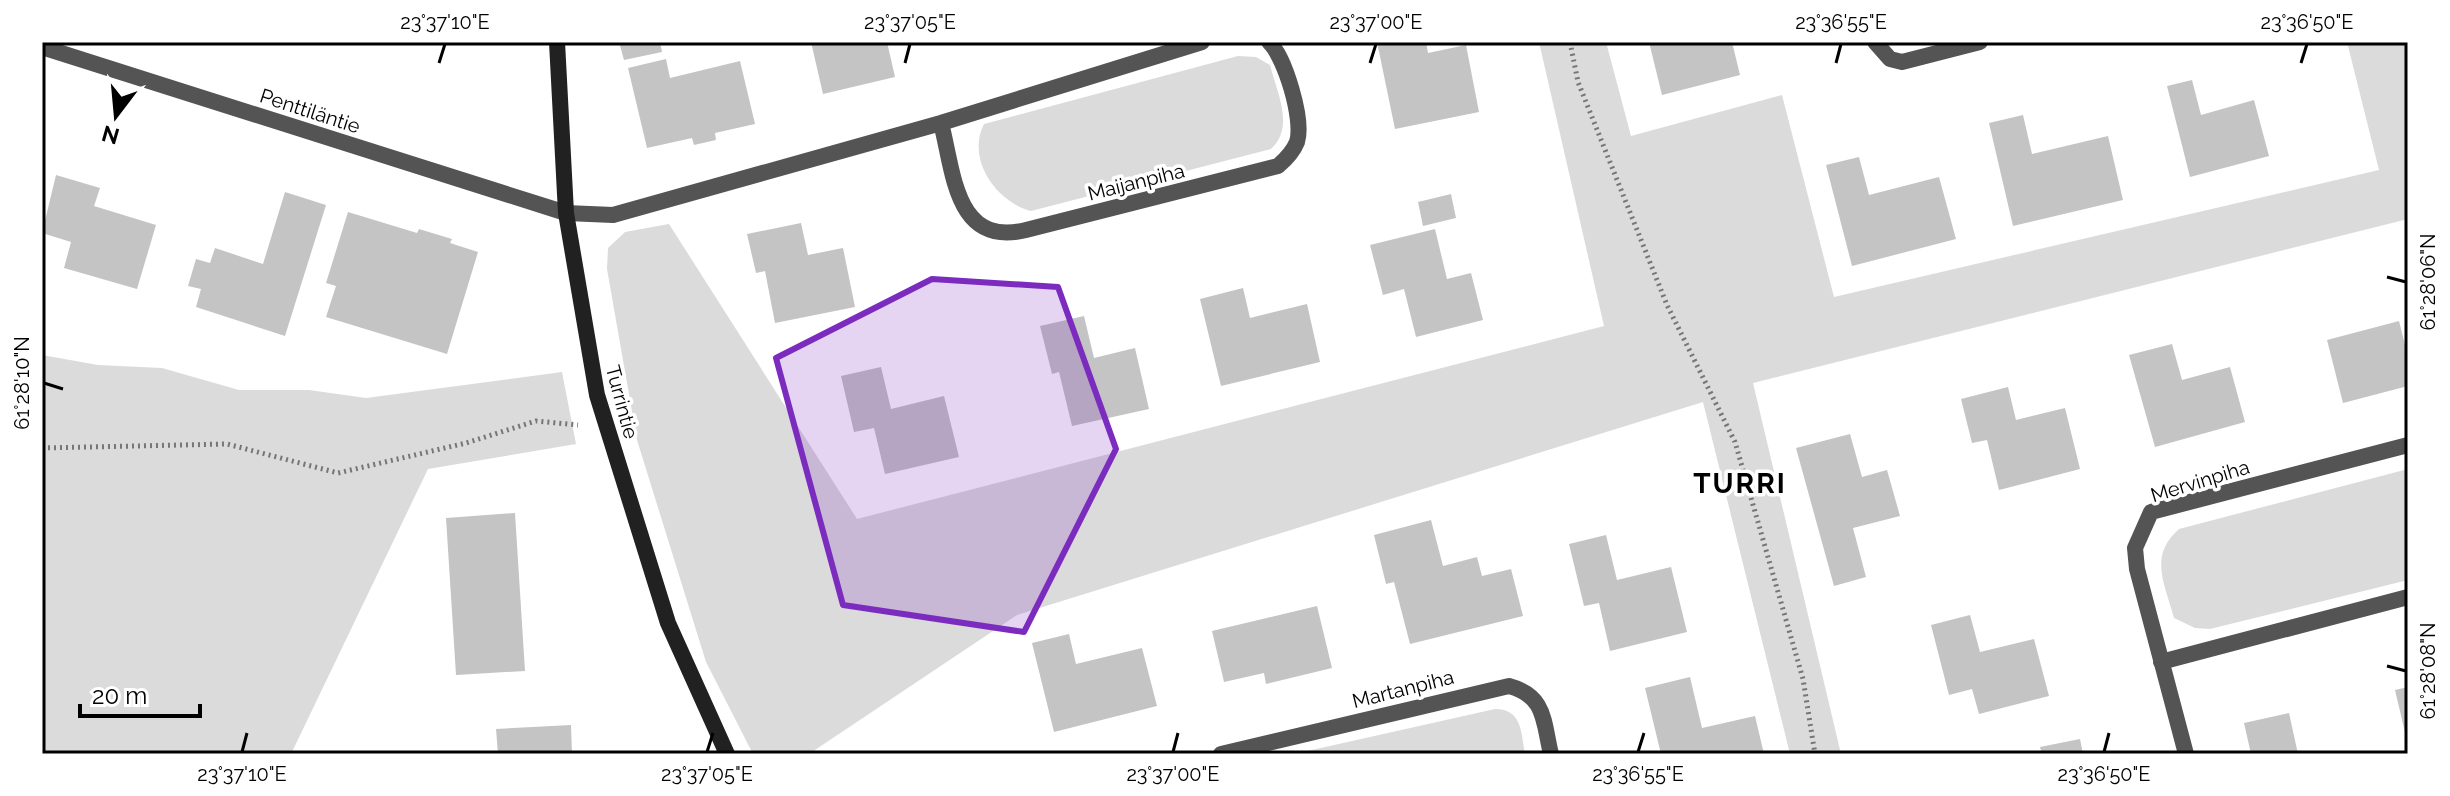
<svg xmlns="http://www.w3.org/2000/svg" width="2450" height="796" font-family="Raleway,sans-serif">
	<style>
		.green { fill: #dbdbdb }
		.building { fill: #c4c4c4 }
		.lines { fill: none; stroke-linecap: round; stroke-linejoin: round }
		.path { stroke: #767676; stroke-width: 5; stroke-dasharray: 2 4; stroke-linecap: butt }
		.street { stroke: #545454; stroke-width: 16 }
		.secondary { stroke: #212121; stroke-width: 16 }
		.marked { fill: #7b2cbf; fill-opacity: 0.2; stroke: #7b2cbf; stroke-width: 6; stroke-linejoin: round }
		.ticks { fill: none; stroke: #000; stroke-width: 3 }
		.labels { text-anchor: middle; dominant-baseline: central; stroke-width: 7; stroke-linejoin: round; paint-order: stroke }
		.street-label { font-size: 20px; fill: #000; stroke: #fff }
		.district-label { font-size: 28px; font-weight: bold; letter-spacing: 2px; fill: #000; stroke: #fff }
		.neatline { fill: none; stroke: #000; stroke-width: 3 }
		.ticks-label { font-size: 20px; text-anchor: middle; fill: #000 }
	</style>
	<rect width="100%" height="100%" fill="#fff"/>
	<path class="green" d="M 1539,42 L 1606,42 L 1631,136 L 1782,95 L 1834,297 L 2379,170 L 2347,42 L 2408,42 L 2408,219 L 1753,383 L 1841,754 L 1790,754 L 1703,402 L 1017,615 L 809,754 L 753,754 L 706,662 L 637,440 L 607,269 L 608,248 L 625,232 L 669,224 L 857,519 L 1604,326 Z
		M 1238,56 L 1256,57 L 1270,65 C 1277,93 1295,127 1271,149 L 1031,211 C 996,202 966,159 984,124 Z
		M 42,355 L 98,365 L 162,368 L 239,390 L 309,390 L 366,398 L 562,372 L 576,444 L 428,469 L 291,754 L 42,754 Z
		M 2408,469 L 2408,580 L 2210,629 L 2195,628 L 2174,618 C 2165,584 2148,556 2179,529 Z
		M 1495,709 C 1522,709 1521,732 1525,754 L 1294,754 Z"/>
	<path class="building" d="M 619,42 L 660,42 L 662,52 L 624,60 Z
		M 811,42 L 887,42 L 895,77 L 823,94 Z
		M 1377,42 L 1426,42 L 1428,53 L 1466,45 L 1479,112 L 1395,129 Z
		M 1649,42 L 1732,42 L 1740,75 L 1662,95 Z
		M 666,59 L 670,78 L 740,61 L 755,124 L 715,133 L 716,140 L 694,145 L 692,138 L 647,148 L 628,68 Z
		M 2192,80 L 2201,115 L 2254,100 L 2269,156 L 2190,177 L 2167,86 Z
		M 2023,115 L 2032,154 L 2108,136 L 2123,200 L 2013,226 L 1989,123 Z
		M 1859,157 L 1869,195 L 1939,177 L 1956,239 L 1852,266 L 1826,165 Z
		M 56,175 L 100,188 L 94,206 L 156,225 L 137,289 L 64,268 L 71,242 L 42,233 Z
		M 285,192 L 326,205 L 285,336 L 196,307 L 201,289 L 188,286 L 196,259 L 210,263 L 215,248 L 263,264 Z
		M 1451,194 L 1456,218 L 1423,226 L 1418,202 Z
		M 348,212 L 417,233 L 419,229 L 452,239 L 450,243 L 478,252 L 447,354 L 326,317 L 336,286 L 326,283 Z
		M 801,223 L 808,255 L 843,248 L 855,307 L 775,323 L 765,271 L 756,273 L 747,234 Z
		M 1435,229 L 1447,279 L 1471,273 L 1483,320 L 1416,337 L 1404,289 L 1383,295 L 1370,245 Z
		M 1243,288 L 1250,318 L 1307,304 L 1320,362 L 1221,386 L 1200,299 Z
		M 1084,316 L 1094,358 L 1135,348 L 1149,409 L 1072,426 L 1059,372 L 1052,374 L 1040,326 Z
		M 2399,321 L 2408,357 L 2408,386 L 2343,403 L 2327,340 Z
		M 2172,344 L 2182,380 L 2230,367 L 2245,422 L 2155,447 L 2129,355 Z
		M 881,367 L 891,409 L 944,396 L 959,457 L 885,474 L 874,428 L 854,432 L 841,376 Z
		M 2008,387 L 2016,420 L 2065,408 L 2080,469 L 1999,490 L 1987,440 L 1972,443 L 1961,399 Z
		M 1850,434 L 1862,477 L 1887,470 L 1900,516 L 1853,528 L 1866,577 L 1834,586 L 1796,448 Z
		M 515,513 L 525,671 L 456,675 L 446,518 Z
		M 1431,520 L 1443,566 L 1477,557 L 1482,576 L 1511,569 L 1523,616 L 1410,644 L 1394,582 L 1386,584 L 1374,535 Z
		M 1606,535 L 1617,580 L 1671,567 L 1687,632 L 1610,651 L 1599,603 L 1584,606 L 1569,544 Z
		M 1317,606 L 1332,668 L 1266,684 L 1264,673 L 1224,682 L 1212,631 Z
		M 1970,615 L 1980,652 L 2034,639 L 2049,696 L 1979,714 L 1972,689 L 1949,695 L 1931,625 Z
		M 1069,634 L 1076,664 L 1142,648 L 1157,706 L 1054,732 L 1032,643 Z
		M 1690,677 L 1702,728 L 1755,716 L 1764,754 L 1661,754 L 1645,688 Z
		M 2408,687 L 2408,741 L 2407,741 L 2395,690 Z
		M 2289,713 L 2298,754 L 2251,754 L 2244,723 Z
		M 571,725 L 572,754 L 498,754 L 496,729 Z
		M 2080,739 L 2083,754 L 2042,754 L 2040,747 Z"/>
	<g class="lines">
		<path class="path" d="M 1570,42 L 1578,82 L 1667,305 L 1735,442 L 1803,679 L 1815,754
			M 42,448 L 227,444 L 338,473 L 466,443 L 536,421 L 578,425"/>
		<path class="street" d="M 1875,42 L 1890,59 L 1902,62 L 1980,42
			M 42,47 L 566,213 L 613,215 L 941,123 L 1202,42
			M 941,123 C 954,173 955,247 1026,230 L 1278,166 C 1285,160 1293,152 1297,142 C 1304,120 1285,57 1269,42
			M 2161,662 L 2408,597
			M 1221,754 L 1509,686 C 1546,696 1543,721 1551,754
			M 2186,754 L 2137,569 L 2135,548 L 2151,512 L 2408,445"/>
		<path class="secondary" d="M 557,42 L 566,213 L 597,395 L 668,623 L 727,754"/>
	</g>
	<path class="marked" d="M 932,279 L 1058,287 L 1116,449 L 1024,632 L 843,605 L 776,358 Z"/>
	<path class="ticks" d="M 439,63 L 445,44M 905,63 L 910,44M 1370,63 L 1376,44M 1836,63 L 1841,44M 2301,63 L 2307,44M 2387,277 L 2406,282M 44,383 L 63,389M 2387,666 L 2406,671M 242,752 L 247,733M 707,752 L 713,733M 1173,752 L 1178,733M 1638,752 L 1644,733M 2104,752 L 2109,733"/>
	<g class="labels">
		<g class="street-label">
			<text transform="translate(310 111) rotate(18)">Penttiläntie</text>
			<text transform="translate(1136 182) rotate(-14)">Maijanpiha</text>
			<text transform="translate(622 402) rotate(75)">Turrintie</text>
			<text transform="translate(2200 481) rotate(-17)">Mervinpiha</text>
			<text transform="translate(1403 689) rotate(-14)">Martanpiha</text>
		</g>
		<g class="district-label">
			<text x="1740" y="483">TURRI</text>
		</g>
	</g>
	<rect width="2450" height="796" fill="none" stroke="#ffffff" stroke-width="88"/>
	<g transform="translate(116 116) rotate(196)" stroke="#ffffff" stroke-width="6" paint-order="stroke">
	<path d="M0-6L14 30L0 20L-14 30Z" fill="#000000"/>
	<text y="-12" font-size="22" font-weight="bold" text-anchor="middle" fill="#000000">N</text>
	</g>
	<path d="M80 704v12h120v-12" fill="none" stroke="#000000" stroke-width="4"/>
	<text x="92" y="704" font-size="24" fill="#000000" stroke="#ffffff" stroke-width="6" paint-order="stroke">20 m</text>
	<rect x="44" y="44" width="2362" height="708" class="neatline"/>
	<g class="ticks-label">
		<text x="445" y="29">23°37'10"E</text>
		<text x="910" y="29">23°37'05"E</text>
		<text x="1376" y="29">23°37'00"E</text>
		<text x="1841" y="29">23°36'55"E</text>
		<text x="2307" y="29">23°36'50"E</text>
		<text transform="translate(2428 282) rotate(-90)" y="7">61°28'06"N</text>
		<text transform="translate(22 383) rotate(-90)" y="7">61°28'10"N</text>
		<text transform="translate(2428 671) rotate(-90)" y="7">61°28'08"N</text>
		<text x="242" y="781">23°37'10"E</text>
		<text x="707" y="781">23°37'05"E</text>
		<text x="1173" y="781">23°37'00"E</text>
		<text x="1638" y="781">23°36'55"E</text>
		<text x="2104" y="781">23°36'50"E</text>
	</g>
</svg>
